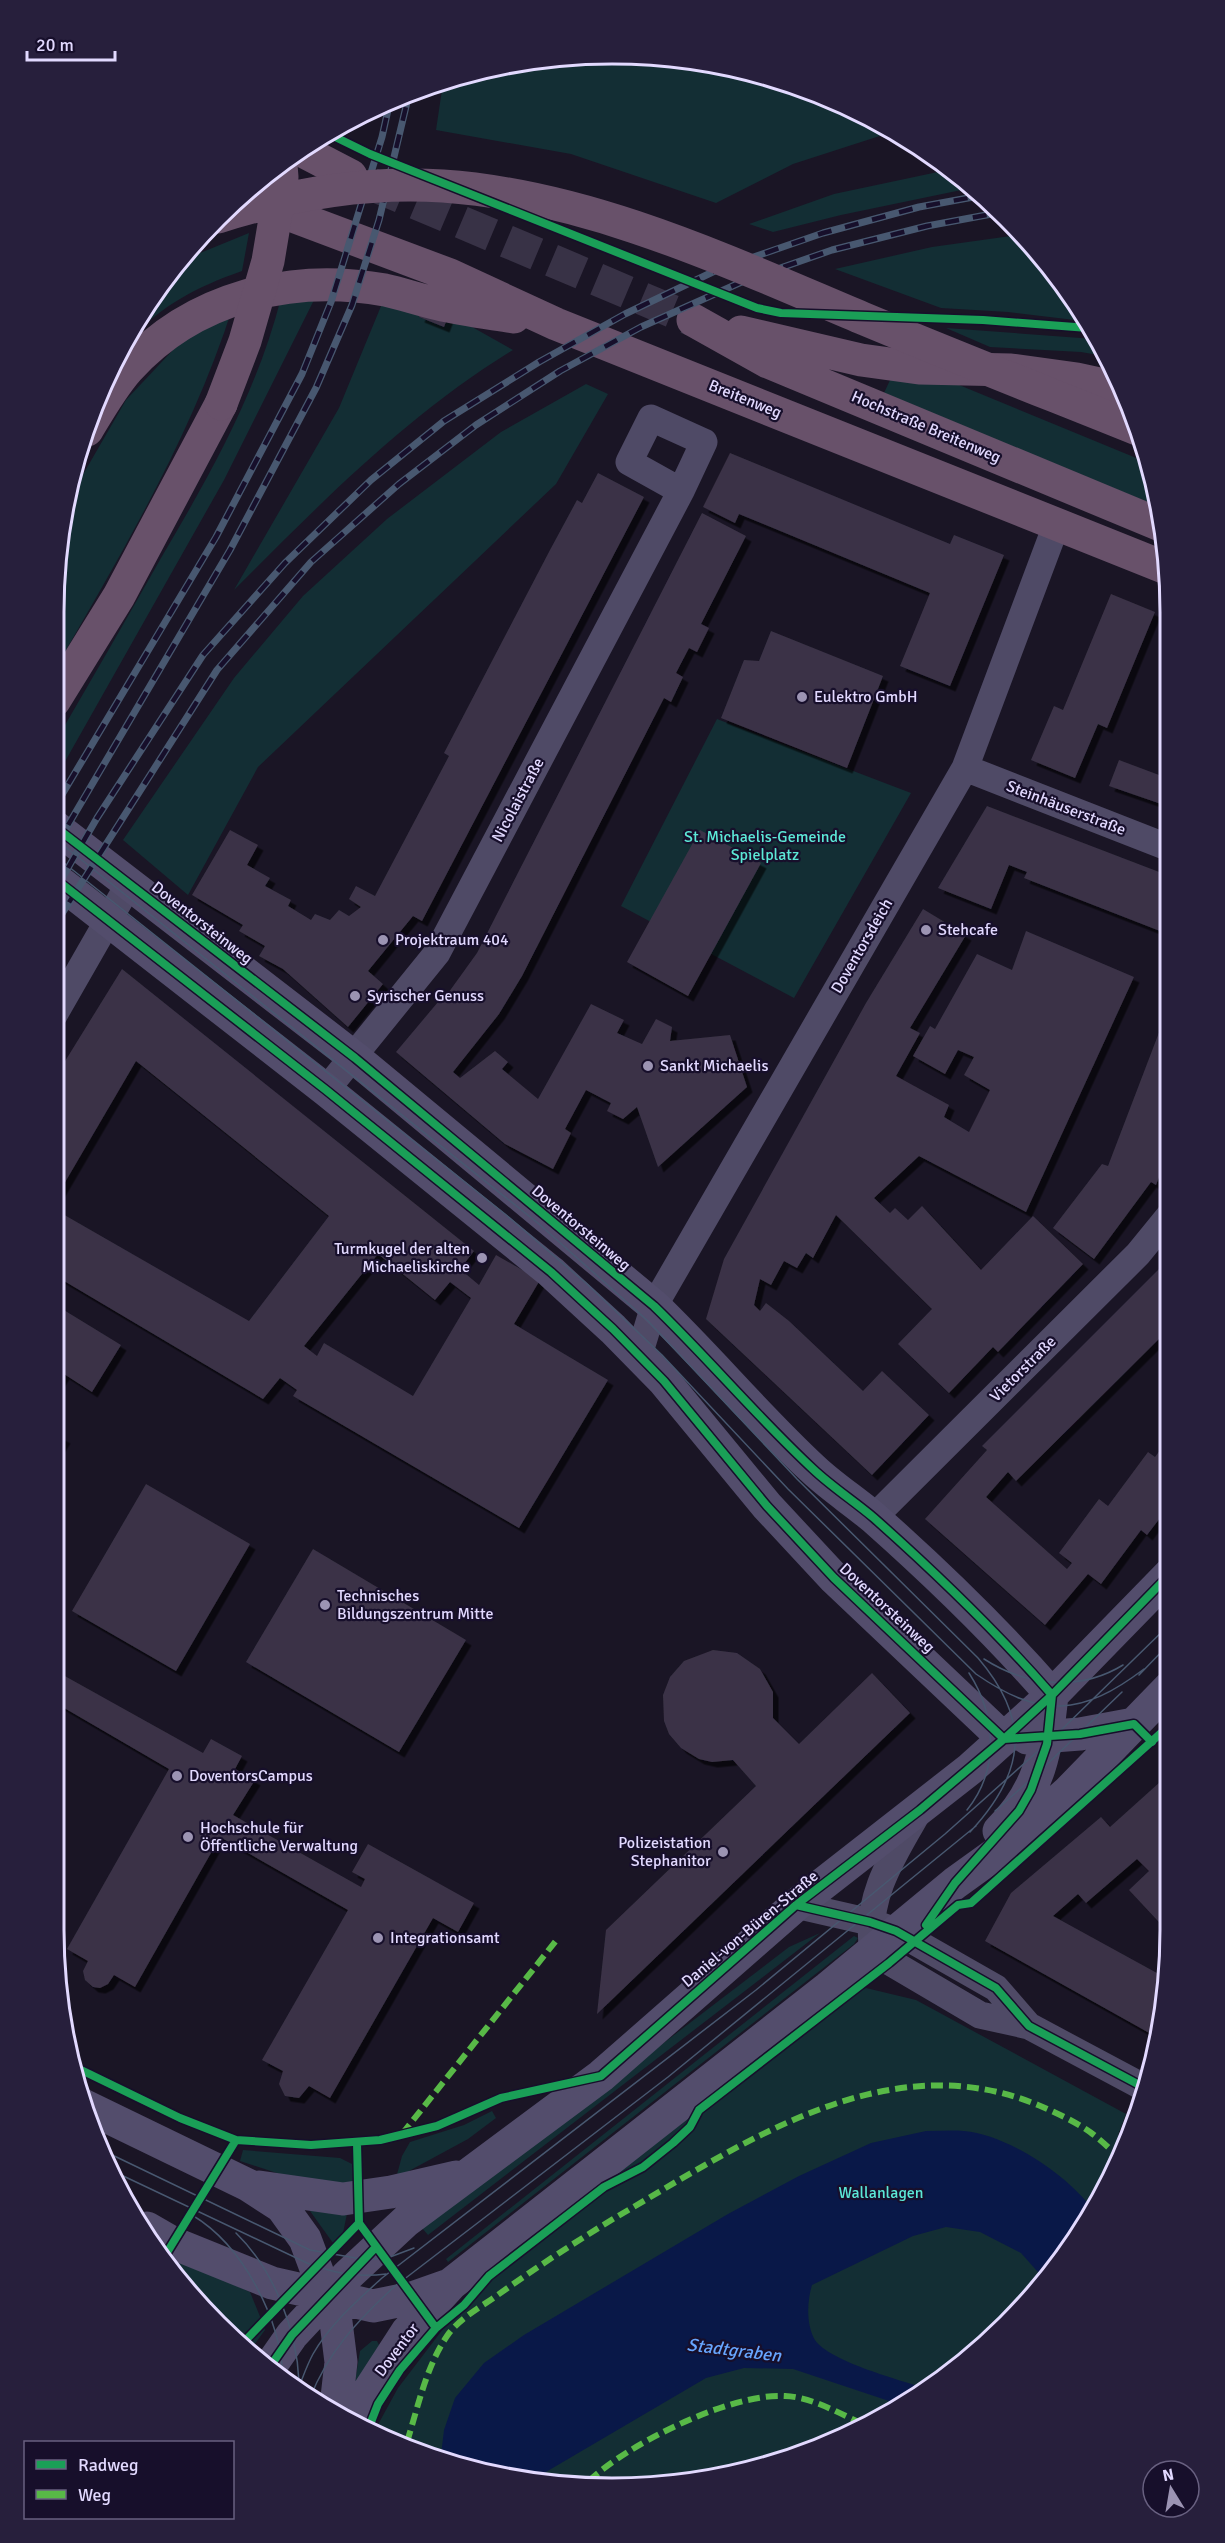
<svg xmlns="http://www.w3.org/2000/svg" width="1225" height="2543" font-family="Signika,sans-serif">
	<style>
		.green { fill: #132e34 }
		.water { fill: #091848 }
		.building { fill: #3a3346; fill-rule: evenodd; filter: url(#shadow) }
		.lines { fill: none; stroke-linecap: round; stroke-linejoin: round }
		.highway-tunnel { stroke: #383246; stroke-width: 33; stroke-dasharray: 33 16; stroke-linecap: butt }
		.street { stroke: #4f4a66; stroke-width: 27 }
		.secondary { stroke: #534d6c; stroke-width: 33 }
		.highway { stroke: #68516a; stroke-width: 33 }
		.tram { stroke: #485870; stroke-width: 1.5 }
		.rail-casing { stroke: #485870; stroke-width: 7 }
		.rail { stroke: #170f2b; stroke-width: 4.5; stroke-dasharray: 14; stroke-linecap: butt }
		.highway-bridge { stroke: #68516a; stroke-width: 33 }
		.quiet { stroke: #58b947; stroke-width: 6; stroke-dasharray: 12 6; stroke-linecap: butt }
		.cycleway-casing { stroke: #170f2b; stroke-width: 11 }
		.cycleway { stroke: #1a9f57; stroke-width: 8 }
		.poi-dot { fill: #9c94b3; stroke: #170f2b; stroke-width: 2 }
		.labels { text-anchor: middle; dominant-baseline: central; stroke-width: 4.5; stroke-linejoin: round; paint-order: stroke }
		.street-label { font-size: 16px; fill: #e2d9ff; stroke: #170f2b }
		.poi-label { font-size: 16px; fill: #e2d9ff; stroke: #170f2b; text-anchor: start }
		.park-label { font-size: 16px; fill: #5ce8d7; stroke: #170f2b }
		.water-label { font-size: 18px; font-style: italic; fill: #67a6ff; stroke: #170f2b }
		.rim { fill: none; stroke: #e2d9ff; stroke-width: 3 }
	</style>
	<defs>
		<filter id="shadow"><feDropShadow dx="5.5" dy="5.5" stdDeviation="0" flood-color="#0009"/></filter>
	</defs>
	<rect width="100%" height="100%" fill="#1a1525"/>
	<path class="green" d="M 613,54 L 722,65 L 827,97 L 889,133 L 793,164 L 716,203 L 571,154 L 436,130 L 443,83 L 504,65 Z
		M 952,169 L 971,188 L 841,215 L 773,232 L 749,224 L 834,194 Z
		M 249,233 L 242,271 C 194,288 165,304 128,340 L 148,302 L 183,260 Z
		M 1018,235 L 1055,272 L 1083,321 L 1008,312 L 941,308 L 835,269 L 932,247 Z
		M 386,294 L 424,304 L 419,317 L 444,327 L 449,314 L 513,350 C 408,414 321,503 234,590 L 339,408 Z
		M 281,298 L 314,300 L 224,480 L 54,781 L 54,744 C 90,682 126,620 161,558 C 210,475 257,392 281,298 Z
		M 233,306 C 192,436 121,554 54,671 L 54,612 L 63,525 L 81,478 L 126,400 L 188,334 Z
		M 946,328 L 1094,339 L 1104,356 L 1081,352 L 990,347 Z
		M 891,378 L 947,380 L 1146,462 L 1157,506 L 884,393 Z
		M 586,384 L 608,394 L 556,484 L 258,767 L 188,895 L 123,840 L 234,678 L 303,596 L 387,519 L 501,432 Z
		M 717,719 L 911,793 L 794,998 L 621,906 Z
		M 820,1933 L 428,2235 L 422,2228 L 789,1947 Z
		M 854,1936 L 858,1938 L 854,1944 L 448,2262 L 446,2259 Z
		M 866,1988 L 916,2000 L 1126,2114 L 1118,2135 L 1128,2146 L 1077,2240 L 1008,2325 L 860,2431 L 685,2484 L 503,2478 L 375,2430 L 398,2388 L 482,2278 L 843,1994 Z
		M 492,2111 L 496,2118 L 468,2139 L 396,2178 L 402,2156 L 410,2142 L 464,2125 Z
		M 243,2150 L 340,2158 L 352,2164 L 354,2172 L 352,2189 L 289,2177 L 240,2161 Z
		M 305,2204 L 348,2209 L 343,2233 L 333,2243 Z
		M 176,2258 L 250,2292 L 261,2319 L 238,2344 L 170,2271 Z
		M 264,2325 L 265,2330 L 248,2353 L 242,2348 Z
		M 372,2341 L 377,2341 L 380,2347 L 359,2382 L 355,2381 L 360,2351 Z"/>
	<path class="water" d="M 926,2131 C 939,2131 952,2130 964,2131 C 1008,2135 1068,2175 1093,2210 L 1077,2240 L 1045,2280 L 1021,2253 L 980,2232 L 946,2227 L 913,2236 L 812,2285 C 807,2301 806,2325 815,2340 C 829,2361 897,2379 921,2387 L 898,2404 L 793,2369 L 744,2368 L 706,2378 L 534,2479 L 503,2478 L 441,2455 L 444,2430 L 455,2398 L 484,2363 L 524,2335 L 728,2214 L 799,2176 L 871,2143 Z"/>
	<path class="building" d="M 424,304 L 449,314 L 444,327 L 419,317 Z
		M 730,453 L 950,544 L 954,535 L 1004,555 L 950,686 L 900,666 L 930,593 L 739,514 L 735,523 L 703,507 Z
		M 598,473 L 644,497 L 422,921 L 413,916 L 368,971 L 383,984 L 348,1027 L 283,969 L 259,956 L 265,946 L 239,931 L 243,925 L 192,895 L 230,830 L 258,845 L 247,865 L 270,878 L 265,886 L 291,900 L 288,906 L 311,920 L 315,914 L 330,920 L 339,910 L 349,916 L 361,907 L 349,899 L 356,886 L 375,896 L 449,756 L 444,753 L 550,550 L 577,500 L 582,503 Z
		M 702,513 L 746,536 L 701,624 L 709,628 L 697,652 L 689,648 L 676,673 L 683,677 L 671,702 L 664,698 L 522,976 L 499,1014 L 453,1072 L 460,1078 L 495,1051 L 508,1062 L 502,1069 L 538,1099 L 591,1004 L 624,1020 L 617,1033 L 642,1044 L 656,1019 L 672,1027 L 670,1041 L 730,1035 L 747,1087 L 658,1167 L 637,1107 L 623,1119 L 607,1111 L 611,1103 L 586,1090 L 565,1129 L 571,1133 L 553,1169 L 505,1144 L 396,1052 L 438,1002 L 441,1003 L 477,953 Z
		M 1111,594 L 1155,612 L 1107,728 L 1098,724 L 1075,778 L 1031,760 L 1054,706 L 1063,710 Z
		M 771,631 L 883,676 L 847,768 L 721,718 L 744,660 L 759,661 Z
		M 1119,760 L 1167,778 L 1167,806 L 1109,786 Z
		M 987,806 L 1167,875 L 1167,912 L 1160,931 L 1024,878 L 1027,872 L 1009,865 L 991,909 L 938,888 Z
		M 700,830 L 761,863 L 688,996 L 627,962 Z
		M 923,909 L 966,935 L 910,1028 L 920,1033 L 896,1076 L 949,1105 L 944,1117 L 969,1132 L 990,1090 L 964,1075 L 974,1057 L 958,1050 L 945,1074 L 913,1056 L 930,1026 L 935,1029 L 977,954 L 1012,970 L 1026,931 L 1134,977 L 1026,1212 L 919,1156 L 874,1198 L 890,1213 L 895,1208 L 908,1220 L 922,1206 L 981,1270 L 1033,1216 L 1083,1264 L 998,1352 L 993,1347 L 949,1393 L 898,1344 L 932,1309 L 836,1215 L 813,1258 L 806,1253 L 797,1268 L 784,1261 L 771,1285 L 760,1279 L 754,1305 L 760,1311 L 766,1303 L 789,1321 L 863,1391 L 882,1371 L 929,1415 L 872,1475 L 706,1319 L 724,1259 L 866,1003 Z
		M 122,969 L 474,1251 L 460,1269 L 479,1285 L 496,1255 L 540,1280 L 514,1324 L 608,1380 L 519,1528 L 293,1396 L 297,1390 L 280,1378 L 263,1399 L 54,1275 L 54,1209 L 249,1321 L 329,1216 L 136,1061 L 54,1201 L 54,1079 ZM 378,1254 L 435,1300 L 450,1282 L 471,1298 L 413,1396 L 324,1343 L 317,1356 L 304,1346 Z
		M 1168,1009 L 1168,1153 L 1156,1185 L 1151,1182 L 1094,1259 L 1053,1228 L 1102,1164 L 1108,1166 Z
		M 1166,1262 L 1169,1265 L 1169,1329 L 1016,1481 L 1008,1472 L 986,1497 L 1067,1569 L 1072,1563 L 1059,1553 L 1099,1499 L 1108,1506 L 1148,1452 L 1155,1457 L 1169,1438 L 1170,1505 L 1147,1535 L 1141,1530 L 1101,1584 L 1088,1574 L 1045,1625 L 925,1519 L 987,1450 L 982,1446 Z
		M 54,1304 L 121,1345 L 92,1392 L 64,1374 L 54,1390 Z
		M 54,1432 L 65,1438 L 54,1456 Z
		M 146,1484 L 250,1544 L 176,1671 L 72,1611 Z
		M 313,1549 L 466,1640 L 399,1752 L 246,1662 Z
		M 713,1650 L 737,1653 L 760,1669 L 773,1692 L 773,1718 L 799,1744 L 872,1673 L 910,1713 L 597,2014 L 606,1930 L 756,1786 L 733,1760 L 712,1762 L 699,1759 L 681,1748 L 669,1734 L 664,1721 L 663,1695 L 670,1677 L 684,1661 Z
		M 54,1670 L 203,1753 L 211,1739 L 242,1756 L 235,1769 L 255,1780 L 233,1815 L 361,1887 L 365,1879 L 352,1872 L 368,1844 L 474,1903 L 458,1932 L 433,1918 L 330,2098 L 309,2086 L 299,2098 L 285,2096 L 279,2084 L 283,2071 L 262,2060 L 348,1910 L 220,1837 L 135,1987 L 114,1975 L 108,1984 L 100,1988 L 93,1987 L 85,1980 L 83,1971 L 88,1961 L 67,1949 L 169,1769 L 54,1702 Z
		M 1170,1773 L 1171,1822 L 1159,1832 L 1171,1845 L 1171,1935 L 1129,1890 L 1149,1871 L 1137,1859 L 1086,1903 L 1078,1894 L 1053,1916 L 1166,1978 L 1160,2039 L 985,1941 L 1011,1893 L 1101,1817 L 1110,1827 Z"/>
	<g class="lines">
		<path class="highway-tunnel" d="M 371,184 L 693,320"/>
		<path class="street" d="M 965,768 L 1167,847
			M 54,1015 L 129,884
			M 326,1090 L 437,953 L 681,491 L 704,442 L 651,418 L 629,462 L 681,491
			M 639,1355 L 654,1306 L 965,768 L 1057,523
			M 873,1518 L 1138,1254 L 1169,1216
			M 917,1814 C 892,1857 864,1900 873,1952 L 980,2015 L 1029,2026 L 1145,2088
			M 796,1905 L 870,1922 L 896,1931 L 996,1988 L 1029,2026"/>
		<path class="secondary" d="M 54,826 L 355,1058 L 654,1306 C 709,1359 757,1417 813,1469 C 832,1487 854,1501 874,1518 C 936,1573 997,1632 1052,1695
			M 54,878 L 326,1090 L 551,1272 L 613,1329 L 664,1381 L 767,1506 L 834,1578 L 1004,1739
			M 1027,1738 L 1080,1734 L 1134,1724
			M 999,1831 C 1041,1789 1046,1751 1052,1695
			M 83,2105 L 248,2185 L 282,2207 L 305,2239 L 336,2322 L 341,2362 L 335,2415
			M 259,2187 L 343,2199 L 391,2192 L 456,2177
			M 147,2228 L 173,2243 L 272,2283 L 373,2306 L 412,2298 L 449,2285
			M 269,2368 L 292,2335 L 348,2275 L 406,2221 L 601,2076 L 796,1905 L 970,1769 L 1052,1695 L 1170,1574
			M 350,2420 L 407,2332 L 451,2284 L 828,1988 L 955,1883 L 1012,1842 L 1069,1791 L 1170,1687"/>
		<path class="highway" d="M 301,150 L 351,176
			M 250,200 L 450,275 L 556,324 L 1166,568
			M 693,320 L 768,362 L 1163,526
			M 741,332 L 861,360 L 919,368 L 1011,370 L 1077,379 L 1123,389
			M 87,430 C 99,410 112,387 128,369 C 193,297 291,273 385,290 C 403,294 420,300 438,304 C 463,310 489,313 514,317
			M 54,701 L 119,596 L 221,404"/>
		<path class="tram" d="M 54,838 L 539,1224 L 648,1321 L 797,1479 L 978,1658 C 1032,1721 1025,1773 970,1832
			M 54,855 L 505,1214 L 587,1284 L 662,1355 L 788,1489 L 976,1674 C 1041,1719 1082,1716 1144,1669
			M 984,1659 C 1026,1686 1079,1692 1123,1665
			M 1139,1675 L 1170,1643
			M 967,1810 C 1000,1769 996,1715 969,1673
			M 995,1811 L 1037,1774 L 1122,1692
			M 106,2152 L 310,2250 L 367,2260 L 390,2257 L 414,2248
			M 117,2173 L 307,2263 C 334,2273 357,2278 386,2274
			M 192,2215 C 244,2246 281,2320 283,2378
			M 236,2233 C 274,2270 297,2330 299,2382
			M 298,2389 C 303,2377 307,2365 313,2354 C 330,2324 357,2301 382,2278 L 756,1990 L 945,1834 L 1055,1736 L 1170,1624
			M 310,2398 C 328,2352 358,2320 394,2287 L 668,2077 L 976,1826"/>
		<g class="rail-casing">
			<path id="rail" d="M 54,808 L 216,537 L 302,374 L 331,302 L 382,137 L 390,101
				M 54,849 L 230,550 L 316,388 L 352,305 L 379,220 L 409,94
				M 54,892 L 97,818 L 203,655 L 285,563 L 371,480 L 444,421 L 539,362 L 625,314 L 719,269 L 823,233 L 919,207 L 979,196
				M 54,926 L 217,670 L 311,562 L 399,484 L 476,425 L 560,371 L 641,327 L 746,280 L 832,250 L 927,226 L 997,213"/>
		</g>
		<use href="#rail" class="rail"/>
		<path class="highway-bridge" d="M 218,217 C 291,194 367,181 443,186 C 589,196 729,262 862,318 C 953,356 1045,392 1137,429
			M 221,404 L 245,341 L 268,261 L 282,177 L 281,165"/>
		<path class="quiet" d="M 402,2134 L 559,1937
			M 407,2442 C 418,2407 426,2367 447,2336 C 457,2321 477,2309 492,2299 C 531,2271 572,2244 613,2219 C 741,2145 885,2042 1038,2105 C 1055,2112 1074,2121 1090,2132 C 1101,2140 1111,2150 1121,2159
			M 589,2481 C 628,2444 730,2393 785,2396 C 813,2397 842,2415 867,2426"/>
		<g class="cycleway-casing">
			<path id="cycleway" d="M 329,134 L 370,154 L 757,308 L 781,313 L 983,320 L 1088,328
				M 54,826 L 355,1058 L 654,1306 C 709,1359 757,1417 813,1469 C 832,1487 854,1501 874,1518 C 936,1573 997,1632 1052,1695
				M 54,878 L 326,1090 L 551,1272 L 613,1329 L 664,1381 L 767,1506 L 834,1578 L 1004,1739
				M 1004,1739 L 1080,1734 L 1134,1724 L 1152,1742
				M 796,1905 L 870,1922 L 896,1931 L 996,1988 L 1029,2026 L 1145,2088
				M 926,1925 L 955,1883 L 1019,1811 L 1031,1790 L 1047,1744 L 1052,1695
				M 77,2068 L 180,2118 L 236,2140 L 311,2145 L 380,2140 L 437,2126 L 501,2098 L 601,2076 L 796,1905 L 920,1810 L 1004,1739 L 1052,1695 L 1170,1574
				M 357,2143 L 359,2223 L 436,2328
				M 163,2259 L 236,2140
				M 240,2346 L 359,2223
				M 269,2368 L 292,2335 L 376,2247
				M 369,2427 L 378,2404 L 400,2370 L 436,2328 L 464,2305 L 489,2276 L 604,2187 L 643,2167 L 673,2143 L 690,2127 L 699,2110 L 889,1963 L 958,1905 L 971,1903 L 1170,1725"/>
		</g>
		<use href="#cycleway" class="cycleway"/>
	</g>
	<g class="poi-dot">
		<circle cx="802" cy="697" r="6"/>
		<circle cx="926" cy="930" r="6"/>
		<circle cx="383" cy="940" r="6"/>
		<circle cx="355" cy="996" r="6"/>
		<circle cx="648" cy="1066" r="6"/>
		<circle cx="482" cy="1258" r="6"/>
		<circle cx="325" cy="1605" r="6"/>
		<circle cx="177" cy="1776" r="6"/>
		<circle cx="188" cy="1837" r="6"/>
		<circle cx="723" cy="1852" r="6"/>
		<circle cx="378" cy="1938" r="6"/>
	</g>
	<g class="labels">
		<g class="street-label">
			<text transform="translate(745 399) rotate(22)">Breitenweg</text>
			<text transform="translate(926 427) rotate(23)">Hochstraße Breitenweg</text>
			<text transform="translate(518 800) rotate(-62)">Nicolaistraße</text>
			<text transform="translate(1066 808) rotate(21)">Steinhäuserstraße</text>
			<text transform="translate(202 923) rotate(38)">Doventorsteinweg</text>
			<text transform="translate(862 946) rotate(-60)">Doventorsdeich</text>
			<text transform="translate(581 1228) rotate(40)">Doventorsteinweg</text>
			<text transform="translate(1023 1369) rotate(-45)">Vietorstraße</text>
			<text transform="translate(887 1608) rotate(43)">Doventorsteinweg</text>
			<text transform="translate(750 1929) rotate(-40)">Daniel-von-Büren-Straße</text>
			<text transform="translate(397 2350) rotate(-53)">Doventor</text>
		</g>
		<g class="poi-label">
			<text x="814" y="697">Eulektro GmbH</text>
			<text x="938" y="930">Stehcafe</text>
			<text x="395" y="940">Projektraum 404</text>
			<text x="367" y="996">Syrischer Genuss</text>
			<text x="660" y="1066">Sankt Michaelis</text>
			<text x="470" y="1249" text-anchor="end">Turmkugel der alten<tspan x="470" dy="18">Michaeliskirche</tspan></text>
			<text x="337" y="1596">Technisches<tspan x="337" dy="18">Bildungszentrum Mitte</tspan></text>
			<text x="189" y="1776">DoventorsCampus</text>
			<text x="200" y="1828">Hochschule für<tspan x="200" dy="18">Öffentliche Verwaltung</tspan></text>
			<text x="711" y="1843" text-anchor="end">Polizeistation<tspan x="711" dy="18">Stephanitor</tspan></text>
			<text x="390" y="1938">Integrationsamt</text>
		</g>
		<g class="park-label">
			<text x="765" y="837">St. Michaelis-Gemeinde<tspan x="765" dy="18">Spielplatz</tspan></text>
			<text x="881" y="2193">Wallanlagen</text>
		</g>
		<g class="water-label">
			<text transform="translate(734 2350) rotate(7)">Stadtgraben</text>
		</g>
	</g>
	<path d="M0 0H1225V2543H0ZM612 64H612A548 548 0 0 1 1160 612V1930A548 548 0 0 1 612 2478H612A548 548 0 0 1 64 1930V612A548 548 0 0 1 612 64Z" fill="#271f3c" fill-rule="evenodd"/>
	<path class="rim" d="M612 64H612A548 548 0 0 1 1160 612V1930A548 548 0 0 1 612 2478H612A548 548 0 0 1 64 1930V612A548 548 0 0 1 612 64Z"/>
	<rect x="24" y="2441" width="210" height="78" fill="#170f2b" stroke="#686080" stroke-width="1.5"/>
	<rect x="36" y="2460" width="30" height="9" fill="#1a9f57" stroke="#686080" stroke-width="1.5"/>
	<text x="78" y="2471" font-size="18" fill="#e2d9ff">Radweg</text>
	<rect x="36" y="2490" width="30" height="9" fill="#58b947" stroke="#686080" stroke-width="1.5"/>
	<text x="78" y="2501" font-size="18" fill="#e2d9ff">Weg</text>
	<g transform="translate(1171 2489) rotate(349)"><circle r="28" fill="#170f2b" stroke="#686080" stroke-width="1.5"/>
	<path d="M0-4.5L10 22L0 15L-10 22Z" fill="#9c94b3"/>
	<text y="-9" font-size="16" font-weight="bold" text-anchor="middle" fill="#e2d9ff">N</text>
	</g>
	<path d="M27 51v9h88v-9" fill="none" stroke="#e2d9ff" stroke-width="3"/>
	<text x="36" y="51" font-size="18" fill="#e2d9ff" stroke="#170f2b" stroke-width="4.5" paint-order="stroke">20 m</text>
</svg>
